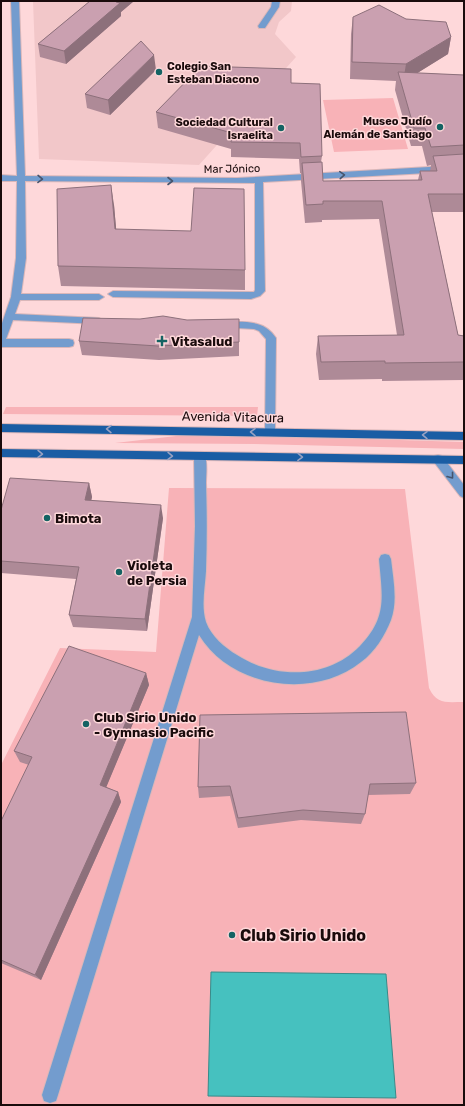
<svg xmlns="http://www.w3.org/2000/svg" width="465" height="1106" font-family="Rubik,sans-serif">
	<style>
		.built { fill: #f2c7c9 }
		.green { fill: #f8b2b7 }
		.water { fill: #46c1bf; stroke: #398a89 }
		.lines { fill: none; stroke-linecap: round; stroke-linejoin: round }
		.minor-casing { stroke: #dab7b9; stroke-width: 2 }
		.major-casing { stroke: #dab7b9; stroke-width: 2 }
		.minor { fill: #739cce; fill-rule: evenodd }
		.major { fill: #1a5da4; fill-rule: evenodd }
		.wall { fill: #ae8a97 }
		.shaded-wall { fill: #8d707b }
		.building { fill: #caa0b0; stroke: #8d707b }
		.oneway { stroke: #46546d }
		.oneway2 { stroke: #97a1c2 }
		.poi-dot { fill: #146363; stroke: #fed8da; stroke-width: 1.5 }
		.labels { text-anchor: middle; dominant-baseline: central; stroke-width: 3; stroke-linejoin: round; paint-order: stroke }
		.far-poi-label { font-size: 11px; font-weight: bold; fill: #1a0b0c; stroke: #fed8da; text-anchor: end }
		.far-street-label { font-size: 11px; fill: #1a0b0c; stroke: #fed8da }
		.poi-label { font-size: 13px; font-weight: bold; fill: #1a0b0c; stroke: #fed8da; text-anchor: start }
		.street-label { font-size: 13px; fill: #1a0b0c; stroke: #fed8da }
		.near-poi-label { font-size: 16px; font-weight: bold; fill: #1a0b0c; stroke: #fed8da; text-anchor: start }
	</style>
	<rect width="100%" height="100%" fill="#fed8da"/>
	<path class="built" d="M 33,1 L 292,1 L 291,11 L 279,22 L 275,34 L 296,57 L 199,165 L 39,159 Z"/>
	<path class="green" d="M 393,98 L 408,149 L 334,152 L 323,100 Z
		M 6,407 L 258,407 L 257,416 L 3,414 Z
		M 185,435 L 270,436 L 464,442 L 464,449 L 254,444 L 115,443 Z
		M 169,488 L 405,489 L 429,688 C 437,705 447,702 464,702 L 464,1105 L 1,1105 L 1,765 L 60,648 L 156,652 Z"/>
	<path class="water" d="M 211,972 L 386,974 L 396,1098 L 208,1096 Z"/>
	<g class="lines">
		<g class="minor-casing">
			<path id="minor" d="M 11,1 L 19,1 L 25,176 L 237,178 L 464,165 L 464,171 L 263,182 L 265,291 L 260,296 L 251,299 L 113,297 L 108,294 L 113,291 L 254,292 L 255,290 L 255,183 L 25,181 L 26,258 L 21,294 L 99,294 L 104,297 L 99,300 L 20,300 L 15,314 L 99,318 L 104,321 L 99,324 L 13,320 L 6,339 L 69,339 L 73,340 L 74,343 L 73,346 L 69,347 L 1,347 L 1,326 L 11,297 L 16,258 L 17,181 L 1,181 L 1,175 L 17,176 Z
				M 272,1 L 280,1 L 279,7 L 265,28 L 259,28 L 258,26 L 271,7 Z
				M 223,322 C 243,322 264,319 276,338 L 275,432 L 274,435 L 270,436 L 266,435 L 265,432 L 266,339 L 259,331 L 254,329 L 219,327 L 218,325 L 219,323 Z
				M 200,452 L 204,453 C 208,461 206,474 206,483 C 207,512 207,542 206,571 C 205,588 201,606 206,622 C 211,636 225,648 237,655 C 274,679 327,680 360,646 C 388,617 382,596 379,559 L 381,555 L 385,554 L 389,555 L 391,559 C 393,578 398,601 391,620 C 385,635 375,652 361,662 C 314,700 231,688 199,635 L 58,1095 L 56,1101 L 50,1103 L 44,1101 L 42,1095 L 192,617 L 195,526 L 194,456 L 196,453 Z
				M 438,455 L 442,456 L 464,485 L 464,498 L 460,496 L 434,462 L 432,459 L 434,456 Z"/>
		</g>
		<g class="major-casing">
			<path id="major" d="M 1,424 L 464,432 L 464,440 L 1,432 Z
				M 1,449 L 464,456 L 464,464 L 1,457 Z"/>
		</g>
		<use href="#minor" class="minor"/>
		<use href="#major" class="major"/>
	</g>
	<path class="wall" d="M 90,1 L 134,1 L 121,12 L 121,16 L 66,64 L 40,57 L 38,44 Z
		M 353,17 L 406,19 L 451,37 L 448,54 L 417,73 L 464,75 L 464,212 L 432,212 L 458,335 L 464,336 L 464,380 L 382,381 L 382,379 L 319,380 L 316,354 L 318,336 L 397,335 L 379,219 L 322,220 L 322,222 L 305,223 L 301,181 L 301,173 L 300,173 L 299,159 L 231,157 L 231,149 L 158,128 L 156,112 L 291,83 L 322,156 L 321,162 L 323,181 L 418,180 L 420,171 L 430,171 L 431,165 L 427,166 L 422,146 L 411,146 L 395,90 L 396,81 L 350,79 L 351,34 Z
		M 156,70 L 110,115 L 87,108 L 85,94 Z
		M 114,205 L 116,229 L 245,270 L 245,290 L 61,286 L 58,266 Z
		M 239,319 L 239,356 L 159,360 L 82,355 L 79,341 L 187,320 Z
		M 89,483 L 92,497 L 91,501 L 163,518 L 147,631 L 73,627 L 69,615 L 76,579 L 1,573 L 1,510 Z
		M 146,673 L 149,685 L 106,787 L 118,792 L 121,802 L 41,980 L 1,963 L 1,821 L 29,765 L 20,762 L 14,751 Z
		M 200,715 L 416,783 L 410,794 L 368,795 L 365,814 L 361,824 L 301,820 L 238,828 L 230,796 L 199,798 L 198,787 Z"/>
	<path class="shaded-wall" d="M 117,1 L 134,1 L 121,12 L 121,16 L 66,64 L 64,51 Z
		M 451,37 L 448,54 L 403,82 L 406,64 Z
		M 154,55 L 156,70 L 110,115 L 108,100 Z
		M 111,185 L 114,205 L 118,249 L 115,229 Z
		M 89,483 L 92,497 L 88,513 L 85,500 Z
		M 161,505 L 163,518 L 147,631 L 145,619 Z
		M 146,673 L 149,685 L 103,795 L 100,785 Z
		M 118,792 L 121,802 L 41,980 L 35,975 Z"/>
	<path class="building" d="M 90,1 L 117,1 L 116,2 L 120,3 L 64,51 L 38,44 Z
		M 379,5 L 406,19 L 446,22 L 451,37 L 406,64 L 352,62 L 353,17 Z
		M 141,41 L 154,55 L 108,100 L 85,94 Z
		M 201,66 L 291,69 L 291,83 L 320,84 L 322,156 L 301,157 L 300,143 L 231,142 L 232,133 L 156,112 Z
		M 398,72 L 464,75 L 464,145 L 431,147 L 425,128 L 414,128 Z
		M 464,154 L 464,194 L 428,194 L 458,335 L 464,336 L 464,362 L 385,363 L 385,361 L 321,362 L 318,336 L 404,335 L 382,201 L 323,201 L 323,204 L 306,205 L 302,163 L 322,162 L 323,181 L 422,180 L 420,171 L 437,171 L 433,156 Z
		M 111,185 L 115,229 L 191,231 L 194,188 L 244,189 L 245,270 L 58,266 L 57,189 Z
		M 163,316 L 187,320 L 239,319 L 239,342 L 158,346 L 79,341 L 83,318 L 140,319 Z
		M 10,478 L 89,483 L 85,500 L 161,505 L 145,619 L 69,615 L 79,567 L 1,561 L 1,510 Z
		M 69,646 L 146,673 L 100,785 L 118,792 L 35,975 L 1,960 L 1,821 L 32,757 L 14,751 Z
		M 406,712 L 416,783 L 370,784 L 365,814 L 303,810 L 238,818 L 230,786 L 198,787 L 200,715 Z"/>
	<defs><path id="oneway-chevron" d="M-2-3.5L2.5 0L-2 3.5" fill="none" stroke-width="1.6" stroke-linecap="round" stroke-linejoin="round"/></defs>
	<g class="oneway">
		<use href="#oneway-chevron" transform="translate(342 175) rotate(-4)"/>
		<use href="#oneway-chevron" transform="translate(40 179) rotate(1)"/>
		<use href="#oneway-chevron" transform="translate(170 181)"/>
		<use href="#oneway-chevron" transform="translate(451 476) rotate(52)"/>
	</g>
	<g class="oneway2">
		<use href="#oneway-chevron" transform="translate(109 429) rotate(-179)"/>
		<use href="#oneway-chevron" transform="translate(253 432) rotate(-179)"/>
		<use href="#oneway-chevron" transform="translate(425 435) rotate(-179)"/>
		<use href="#oneway-chevron" transform="translate(40 454) rotate(1)"/>
		<use href="#oneway-chevron" transform="translate(170 456) rotate(1)"/>
		<use href="#oneway-chevron" transform="translate(300 457) rotate(1)"/>
	</g>
	<g class="poi-dot">
		<circle cx="159" cy="72" r="4"/>
		<circle cx="440" cy="127" r="4"/>
		<circle cx="281" cy="128" r="4"/>
		<path d="M160 335h4v4h4v4h-4v4h-4v-4h-4v-4h4z"/>
		<circle cx="47" cy="518" r="4"/>
		<circle cx="119" cy="572" r="4"/>
		<circle cx="86" cy="724" r="4"/>
		<circle cx="232" cy="935" r="4"/>
	</g>
	<g class="labels">
		<g class="far-poi-label">
			<text x="167" y="66" text-anchor="start">Colegio San<tspan x="167" dy="13">Esteban Diacono</tspan></text>
			<text x="432" y="121">Museo Judío<tspan x="432" dy="13">Alemán de Santiago</tspan></text>
			<text x="273" y="122">Sociedad Cultural<tspan x="273" dy="13">Israelita</tspan></text>
		</g>
		<g class="far-street-label">
			<text transform="translate(232 169) rotate(-1)">Mar Jónico</text>
		</g>
		<g class="poi-label">
			<text x="171" y="341">Vitasalud</text>
			<text x="55" y="518">Bimota</text>
			<text x="127" y="565">Violeta<tspan x="127" dy="15">de Persia</tspan></text>
			<text x="94" y="717">Club Sirio Unido<tspan x="94" dy="15">- Gymnasio Pacific</tspan></text>
		</g>
		<g class="street-label">
			<text transform="translate(233 417) rotate(1)">Avenida Vitacura</text>
		</g>
		<g class="near-poi-label">
			<text x="240" y="935">Club Sirio Unido</text>
		</g>
	</g>
	<rect width="465" height="1106" fill="none" stroke="#1a0b0c" stroke-width="4"/>
</svg>
